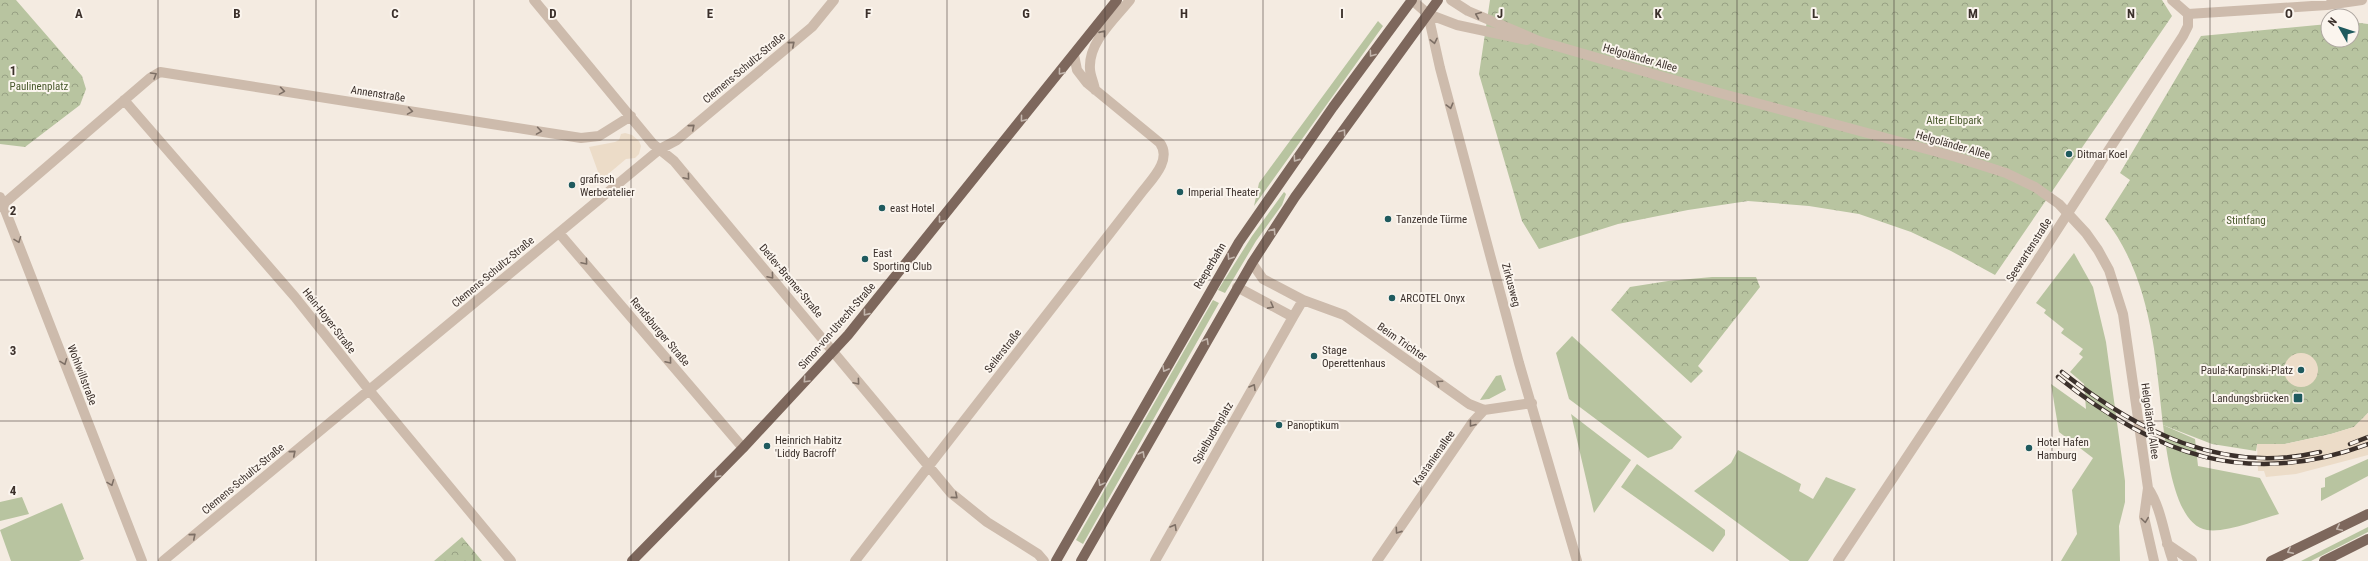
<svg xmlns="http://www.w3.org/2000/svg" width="2368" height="561" font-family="'Roboto Condensed',sans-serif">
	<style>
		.grass { fill: #b8c4a0 }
		.park { fill: url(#park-crowns) }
		.plaza { fill: #ecdcc8 }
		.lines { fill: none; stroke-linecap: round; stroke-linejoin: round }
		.minor { stroke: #cdbbac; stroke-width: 10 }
		.major { stroke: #7d675c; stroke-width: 10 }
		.rail-casing { stroke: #3b302b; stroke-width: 4.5 }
		.rail { stroke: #fbf5ee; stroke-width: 3; stroke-dasharray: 9; stroke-linecap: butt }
		.minor-bridge { stroke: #cdbbac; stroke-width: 10 }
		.oneway { stroke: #7d6f65 }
		.oneway2 { stroke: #c2b5ac }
		.grid { fill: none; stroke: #3b302b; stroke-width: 1; stroke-opacity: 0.55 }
		.poi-dot { fill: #1f5a5e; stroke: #fbf5ee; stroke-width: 1.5 }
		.labels { text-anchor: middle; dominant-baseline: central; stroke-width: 4; stroke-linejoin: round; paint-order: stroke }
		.street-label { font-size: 11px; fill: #3b302b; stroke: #fbf5ee }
		.park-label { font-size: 11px; fill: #4a5a2e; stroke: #fbf5ee }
		.poi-label { font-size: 11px; fill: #3b302b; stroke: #fbf5ee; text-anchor: start }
		.grid-label { font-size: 13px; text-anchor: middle; font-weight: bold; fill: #3b302b; stroke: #fbf5ee; stroke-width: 4; stroke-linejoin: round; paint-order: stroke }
	</style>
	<defs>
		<pattern id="park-crowns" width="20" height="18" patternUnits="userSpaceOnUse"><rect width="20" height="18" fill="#b8c4a0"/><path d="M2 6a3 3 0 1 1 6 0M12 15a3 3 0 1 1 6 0" fill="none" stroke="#97a083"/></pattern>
	</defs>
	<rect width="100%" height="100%" fill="#f4ebe1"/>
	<path class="grass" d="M 1378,21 L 1383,26 L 1254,206 L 1259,183 Z
		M 1284,192 L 1286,194 L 1282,205 L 1256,241 L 1225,293 L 1218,290 L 1252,236 Z
		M 2074,253 L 2093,287 L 2106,342 L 2125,481 L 2125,502 L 2119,526 L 2120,561 L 2061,561 L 2077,534 L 2072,490 L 2093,458 L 2059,432 L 2051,384 L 2086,409 L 2084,384 L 2070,372 L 2083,357 L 2079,354 L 2083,349 L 2061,333 L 2064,329 L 2044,313 L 2046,310 L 2036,303 Z
		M 1213,300 L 1219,303 L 1083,544 L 1076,540 Z
		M 1572,336 L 1682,437 L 1672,449 L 1648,458 L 1569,399 L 1556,353 Z
		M 1501,375 L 1506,390 L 1489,399 L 1480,400 L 1496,376 Z
		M 1571,414 L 1631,460 L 1594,513 Z
		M 2163,425 L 2195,439 L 2198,466 L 2260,478 L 2279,514 C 2260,519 2226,533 2207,530 C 2174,525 2167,452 2163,425 Z
		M 1738,450 L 1801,484 L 1799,491 L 1813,499 L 1826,477 L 1856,489 L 1808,561 L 1790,561 L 1694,491 L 1731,463 Z
		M 2368,459 L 2368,476 L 2321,501 L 2321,488 L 2325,487 L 2325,478 Z
		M 1637,464 L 1725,530 L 1725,535 L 1713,552 L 1621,487 Z
		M 22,497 L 29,514 L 0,521 L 0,502 Z
		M 62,503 L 84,559 L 79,561 L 11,561 L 0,530 Z
		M 2368,527 L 2368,532 L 2311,561 L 2301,561 Z"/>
	<path class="park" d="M 0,0 L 16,0 L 82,76 L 86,89 L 80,105 L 25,147 L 0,144 Z
		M 1490,0 L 2162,0 L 2172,16 L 1995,275 L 1951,251 L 1911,232 L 1859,214 L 1809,206 L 1748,201 L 1688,210 L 1618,224 L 1539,249 L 1522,221 L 1479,74 Z
		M 2352,22 L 2368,24 L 2368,413 L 2354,427 L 2331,434 L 2285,444 L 2257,445 L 2256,451 L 2212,444 L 2163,425 C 2155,353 2151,278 2105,219 L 2130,180 L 2120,173 L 2201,36 L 2328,24 L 2328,40 L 2352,40 Z
		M 1712,277 L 1756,277 L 1760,287 L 1698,366 L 1703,371 L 1691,383 L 1611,310 L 1630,287 L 1668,281 Z
		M 462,537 L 482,561 L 434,561 Z"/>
	<path class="plaza" d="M 625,133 L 632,135 L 639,141 L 641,146 L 639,154 L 635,158 L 626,159 L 601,180 L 589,147 L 615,142 L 619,140 L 621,134 Z
		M2284 370a17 17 0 1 1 34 0a17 17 0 1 1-34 0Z
		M 2368,413 L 2368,455 L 2296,474 L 2266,477 L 2264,471 L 2258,471 L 2257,444 L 2285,444 L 2331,434 L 2354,427 Z"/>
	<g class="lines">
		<path class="minor" d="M 534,0 L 653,144 L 674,161 L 951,493 L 987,522 L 1038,554 L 1044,561
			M 1412,0 L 1428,14 L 1457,25 L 1527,40
			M 1451,0 L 1468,11 L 1539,41 L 1712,91 L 1956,157 L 2006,173 L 2035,187 L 2059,204 L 2086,233 L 2098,250 L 2109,270 L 2123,314 L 2148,488 L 2144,517 L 2154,561
			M 2172,0 L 2188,14
			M 1428,14 L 1440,68 L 1519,363 L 1577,561
			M 2188,14 L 2327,5 L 2362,0
			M 1095,90 C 1094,83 1090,75 1090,69 C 1088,42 1115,19 1130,0
			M 124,100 L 295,297 L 369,390 L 511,561
			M 2099,165 L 2183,36 L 2188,26 L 2188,14
			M 0,197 L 142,561
			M 0,207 L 150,78 L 160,72 L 581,138 L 599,136 L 631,116
			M 559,233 L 743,448
			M 1237,287 L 1293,317 L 1303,300 L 1263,279 L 1252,263
			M 1303,300 L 1344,315 L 1469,404 L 1484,410
			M 2148,488 C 2162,509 2164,537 2173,561
			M 2167,544 L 2192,561
			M 163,561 L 660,149 L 677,140 L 812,27 L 834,0
			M 855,561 L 1142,192 C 1152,179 1172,160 1160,143 L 1087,83 L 1077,70 L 1074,55
			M 1155,561 L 1293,317
			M 1377,561 L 1472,423 L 1484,410 L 1532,403
			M 1838,561 L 2039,258"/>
		<path class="major" d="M 632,561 L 743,448 L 848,335 L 1117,0
			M 1056,561 L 1239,242 L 1333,107 L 1412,0
			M 1081,561 L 1252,263 L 1295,197 L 1438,0
			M 2271,561 L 2368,514
			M 2324,561 L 2368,539"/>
		<g class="rail-casing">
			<path id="rail" d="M 2062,372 C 2137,431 2222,475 2320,452
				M 2058,377 C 2155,455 2247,489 2368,444
				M 2350,444 L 2368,437"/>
		</g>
		<use href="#rail" class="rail"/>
		<path class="minor-bridge" d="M 2039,258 L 2099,165"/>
	</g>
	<defs><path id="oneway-chevron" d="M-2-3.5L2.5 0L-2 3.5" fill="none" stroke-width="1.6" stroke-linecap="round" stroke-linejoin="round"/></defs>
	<g class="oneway">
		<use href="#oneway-chevron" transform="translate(1478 15) rotate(-157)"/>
		<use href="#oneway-chevron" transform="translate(1103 33) rotate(-51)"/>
		<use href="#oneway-chevron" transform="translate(1434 41) rotate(78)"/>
		<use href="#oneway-chevron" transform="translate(792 44) rotate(-40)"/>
		<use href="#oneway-chevron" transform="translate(154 75) rotate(-31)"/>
		<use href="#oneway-chevron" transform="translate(282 91) rotate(9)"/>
		<use href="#oneway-chevron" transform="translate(1450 106) rotate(75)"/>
		<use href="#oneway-chevron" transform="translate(410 111) rotate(9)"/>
		<use href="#oneway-chevron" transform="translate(692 127) rotate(-40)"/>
		<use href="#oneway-chevron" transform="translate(539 131) rotate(9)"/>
		<use href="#oneway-chevron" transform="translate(687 177) rotate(50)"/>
		<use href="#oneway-chevron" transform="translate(18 240) rotate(69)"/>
		<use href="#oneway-chevron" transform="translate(585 262) rotate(50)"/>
		<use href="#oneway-chevron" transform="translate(771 276) rotate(50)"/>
		<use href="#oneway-chevron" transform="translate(1271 306) rotate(29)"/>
		<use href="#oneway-chevron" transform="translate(669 361) rotate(50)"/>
		<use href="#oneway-chevron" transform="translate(64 362) rotate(69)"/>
		<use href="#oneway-chevron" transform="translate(857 382) rotate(50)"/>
		<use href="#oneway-chevron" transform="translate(1439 383) rotate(-145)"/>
		<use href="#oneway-chevron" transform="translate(1253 387) rotate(-60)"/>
		<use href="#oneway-chevron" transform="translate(1472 424) rotate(128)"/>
		<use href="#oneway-chevron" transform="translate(293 453) rotate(-40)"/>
		<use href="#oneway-chevron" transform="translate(111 483) rotate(69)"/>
		<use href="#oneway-chevron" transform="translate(955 496) rotate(41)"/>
		<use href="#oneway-chevron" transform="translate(2145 520) rotate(82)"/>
		<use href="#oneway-chevron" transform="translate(1174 527) rotate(-60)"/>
		<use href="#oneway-chevron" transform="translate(1398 531) rotate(125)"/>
		<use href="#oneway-chevron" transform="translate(193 536) rotate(-40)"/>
	</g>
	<g class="oneway2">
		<use href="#oneway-chevron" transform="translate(1372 54) rotate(126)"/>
		<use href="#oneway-chevron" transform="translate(1061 72) rotate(129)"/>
		<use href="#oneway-chevron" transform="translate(1023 119) rotate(129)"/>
		<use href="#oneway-chevron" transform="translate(1343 132) rotate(-54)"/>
		<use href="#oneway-chevron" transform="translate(1296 159) rotate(125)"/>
		<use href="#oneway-chevron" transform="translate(941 220) rotate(129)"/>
		<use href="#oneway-chevron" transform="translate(1273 231) rotate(-56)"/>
		<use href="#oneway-chevron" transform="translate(1230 257) rotate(122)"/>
		<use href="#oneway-chevron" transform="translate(866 313) rotate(129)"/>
		<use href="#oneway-chevron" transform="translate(1206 341) rotate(-60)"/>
		<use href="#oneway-chevron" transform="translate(1165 369) rotate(119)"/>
		<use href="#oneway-chevron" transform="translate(806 380) rotate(133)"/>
		<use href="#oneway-chevron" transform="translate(1142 454) rotate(-60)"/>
		<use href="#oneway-chevron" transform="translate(717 475) rotate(134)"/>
		<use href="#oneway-chevron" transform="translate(1101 483) rotate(119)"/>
		<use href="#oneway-chevron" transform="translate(2339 528) rotate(155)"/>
		<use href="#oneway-chevron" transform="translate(2290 551) rotate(153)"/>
	</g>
	<path class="grid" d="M 158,0 L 158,561M 316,0 L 316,561M 474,0 L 474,561M 631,0 L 631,561M 789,0 L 789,561M 947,0 L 947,561M 1105,0 L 1105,561M 1263,0 L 1263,561M 1421,0 L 1421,561M 1579,0 L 1579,561M 1737,0 L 1737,561M 1894,0 L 1894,561M 2052,0 L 2052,561M 2210,0 L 2210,561M 0,140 L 2368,140M 0,280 L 2368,280M 0,421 L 2368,421"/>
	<g class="poi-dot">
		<circle cx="2069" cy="154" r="4"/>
		<circle cx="572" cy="185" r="4"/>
		<circle cx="1180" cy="192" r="4"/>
		<circle cx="882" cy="208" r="4"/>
		<circle cx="1388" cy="219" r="4"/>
		<circle cx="865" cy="259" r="4"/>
		<circle cx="1392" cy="298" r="4"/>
		<circle cx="1314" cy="356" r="4"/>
		<circle cx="2301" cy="370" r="4"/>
		<rect x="2293" y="393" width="10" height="10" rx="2"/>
		<circle cx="1279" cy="425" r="4"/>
		<circle cx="767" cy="446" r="4"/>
		<circle cx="2029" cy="448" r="4"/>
	</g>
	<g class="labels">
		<g class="street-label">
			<text transform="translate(1640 58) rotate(16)">Helgoländer Allee</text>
			<text transform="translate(744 68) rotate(-40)">Clemens-Schultz-Straße</text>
			<text transform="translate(378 94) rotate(9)">Annenstraße</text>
			<text transform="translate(1953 145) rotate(16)">Helgoländer Allee</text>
			<text transform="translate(2029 250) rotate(-57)">Seewartenstraße</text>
			<text transform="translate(1210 266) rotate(-59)">Reeperbahn</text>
			<text transform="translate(493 272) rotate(-40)">Clemens-Schultz-Straße</text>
			<text transform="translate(791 281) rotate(50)">Detlev-Bremer-Straße</text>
			<text transform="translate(1511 285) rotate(75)">Zirkusweg</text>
			<text transform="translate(329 321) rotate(52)">Hein-Hoyer-Straße</text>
			<text transform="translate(837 326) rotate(-49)">Simon-von-Utrecht-Straße</text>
			<text transform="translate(660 332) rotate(50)">Rendsburger Straße</text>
			<text transform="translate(1402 342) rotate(35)">Beim Trichter</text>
			<text transform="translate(1003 351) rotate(-52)">Seilerstraße</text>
			<text transform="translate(82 375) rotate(69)">Wohlwillstraße</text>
			<text transform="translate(2150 421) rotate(82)">Helgoländer Allee</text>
			<text transform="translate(1213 433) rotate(-60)">Spielbudenplatz</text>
			<text transform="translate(1434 458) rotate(-55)">Kastanienallee</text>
			<text transform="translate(243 479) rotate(-40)">Clemens-Schultz-Straße</text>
		</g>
		<g class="park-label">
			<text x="39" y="86">Paulinenplatz</text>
			<text x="1954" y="120">Alter Elbpark</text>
			<text x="2246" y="220">Stintfang</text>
		</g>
		<g class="poi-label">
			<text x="2077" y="154">Ditmar Koel</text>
			<text x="580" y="179">grafisch<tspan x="580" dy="13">Werbeatelier</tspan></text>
			<text x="1188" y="192">Imperial Theater</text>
			<text x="890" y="208">east Hotel</text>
			<text x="1396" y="219">Tanzende Türme</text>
			<text x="873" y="253">East<tspan x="873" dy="13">Sporting Club</tspan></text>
			<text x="1400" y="298">ARCOTEL Onyx</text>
			<text x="1322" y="350">Stage<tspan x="1322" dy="13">Operettenhaus</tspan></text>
			<text x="2293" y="370" text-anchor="end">Paula-Karpinski-Platz</text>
			<text x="2289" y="398" text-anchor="end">Landungsbrücken</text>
			<text x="1287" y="425">Panoptikum</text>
			<text x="775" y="440">Heinrich Habitz<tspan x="775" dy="13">'Liddy Bacroff'</tspan></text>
			<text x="2037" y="442">Hotel Hafen<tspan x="2037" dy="13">Hamburg</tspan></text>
		</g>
	</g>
	<g class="grid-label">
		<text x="79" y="18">A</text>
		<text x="237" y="18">B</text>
		<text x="395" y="18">C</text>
		<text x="553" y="18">D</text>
		<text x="710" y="18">E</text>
		<text x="868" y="18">F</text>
		<text x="1026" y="18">G</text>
		<text x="1184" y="18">H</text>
		<text x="1342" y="18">I</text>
		<text x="1500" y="18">J</text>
		<text x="1658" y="18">K</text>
		<text x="1815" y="18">L</text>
		<text x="1973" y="18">M</text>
		<text x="2131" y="18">N</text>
		<text x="2289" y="18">O</text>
		<text x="13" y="75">1</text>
		<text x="13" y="215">2</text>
		<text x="13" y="355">3</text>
		<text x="13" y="495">4</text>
	</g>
	<g transform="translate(2340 28) rotate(309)"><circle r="19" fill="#fbf5ee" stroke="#aea6a0"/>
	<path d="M0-3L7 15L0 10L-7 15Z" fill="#1f5a5e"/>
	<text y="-6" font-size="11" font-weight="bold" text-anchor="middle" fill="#3b302b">N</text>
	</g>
</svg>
